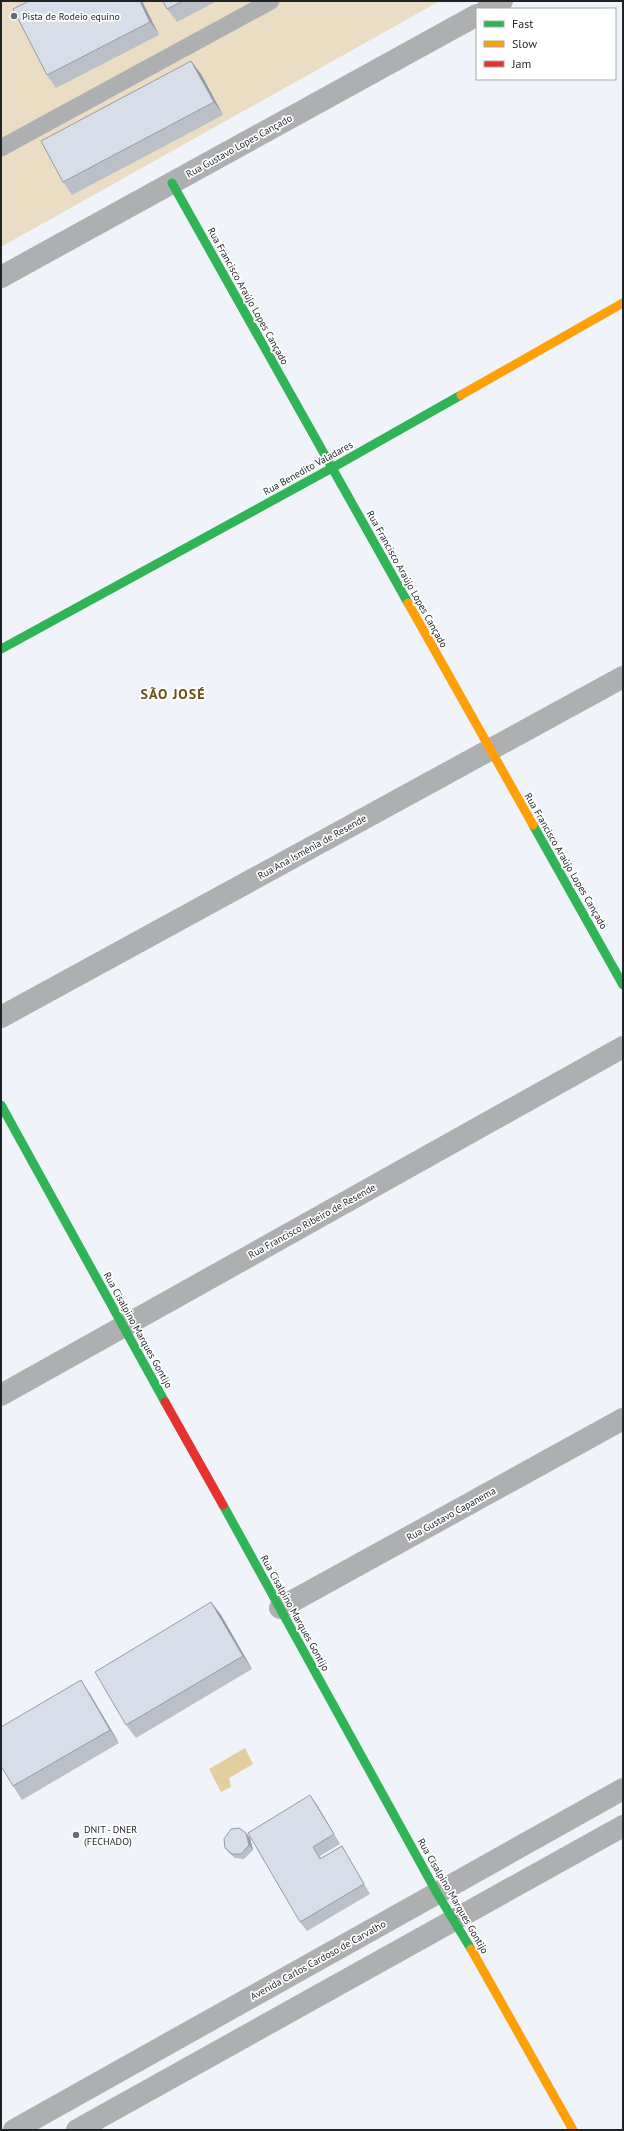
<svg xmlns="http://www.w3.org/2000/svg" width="624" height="2131" font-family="'PT Sans',sans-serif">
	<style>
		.green { fill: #eaddc3 }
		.water { fill: #e5ce9e }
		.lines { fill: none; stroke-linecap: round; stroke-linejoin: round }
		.lane { stroke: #aeafb1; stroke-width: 17 }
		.street { stroke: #aeafb1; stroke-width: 22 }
		.fast { stroke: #30b455; stroke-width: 9 }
		.slow { stroke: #ff9f0a; stroke-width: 9 }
		.jam { stroke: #e5322d; stroke-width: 9 }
		.wall { fill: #babfc8 }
		.shaded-wall { fill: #979ba3 }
		.building { fill: #d8dee9; stroke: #979ba3 }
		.poi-dot { fill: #686c70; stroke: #fff; stroke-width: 1.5 }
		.labels { text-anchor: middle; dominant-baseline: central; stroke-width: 3.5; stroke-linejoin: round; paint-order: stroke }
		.poi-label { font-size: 10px; fill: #1f2226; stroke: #fff; text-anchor: start }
		.street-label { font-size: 10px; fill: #1f2226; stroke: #fff }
		.district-label { font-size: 14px; font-weight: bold; letter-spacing: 1px; fill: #6a5117; stroke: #fff }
	</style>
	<rect width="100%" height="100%" fill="#f0f4fa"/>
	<path class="green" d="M 1,1 L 440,1 L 1,247 Z"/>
	<path class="water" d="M 245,1748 L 253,1764 L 229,1778 L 231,1787 L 221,1792 L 209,1769 Z"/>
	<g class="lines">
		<path class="lane" d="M 1,148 L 271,1"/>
		<path class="street" d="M 487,9 L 502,1
			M 1,277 L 477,15
			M 1,1017 L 623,677
			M 1,1395 L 623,1047
			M 280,1608 L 623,1419
			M 14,2130 L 623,1789
			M 77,2130 L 623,1826"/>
		<path class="fast" d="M 172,183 L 408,603
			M 1,649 L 332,468 L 461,395
			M 533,825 L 623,985
			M 1,1105 L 165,1402
			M 223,1505 L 437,1893 L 471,1949"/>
		<path class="slow" d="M 461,395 L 623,303
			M 408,603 L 533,825
			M 471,1949 L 573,2130"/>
		<path class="jam" d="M 165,1402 L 223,1505"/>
	</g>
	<path class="wall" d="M 142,1 L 159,35 L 56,88 L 47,75 Z
		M 163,1 L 217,1 L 177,22 L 167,9 Z
		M 191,61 L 201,74 L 223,115 L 72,195 L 63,182 Z
		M 211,1602 L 221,1615 L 252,1669 L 136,1738 L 126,1725 Z
		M 90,1694 L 119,1743 L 22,1800 L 13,1786 Z
		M 317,1805 L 340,1844 L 320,1856 L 321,1858 L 342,1846 L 348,1856 L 370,1894 L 307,1931 L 300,1922 Z
		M 246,1833 L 250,1838 L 253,1850 L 244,1859 L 235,1858 L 229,1853 L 225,1848 Z"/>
	<path class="shaded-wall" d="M 140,1 L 142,1 L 159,35 L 150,22 Z
		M 191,61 L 201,74 L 223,115 L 214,102 Z
		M 211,1602 L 221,1615 L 252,1669 L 243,1656 Z
		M 81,1680 L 90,1694 L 119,1743 L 110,1730 Z
		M 310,1795 L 317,1805 L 340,1844 L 334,1834 Z
		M 246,1833 L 250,1838 L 253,1850 L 249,1845 Z"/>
	<path class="building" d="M 29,1 L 140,1 L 150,22 L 47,75 L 13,9 Z
		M 163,1 L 183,1 L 167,9 Z
		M 191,61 L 214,102 L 63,182 L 41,141 Z
		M 211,1602 L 243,1656 L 126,1725 L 95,1672 Z
		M 81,1680 L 110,1730 L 13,1786 L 1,1766 L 1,1727 Z
		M 310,1795 L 334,1834 L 313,1847 L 320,1859 L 342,1846 L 364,1884 L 300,1922 L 248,1833 Z
		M 239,1828 L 246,1833 L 249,1845 L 241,1854 L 232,1854 L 225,1848 L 224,1839 L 231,1829 Z"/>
	<g class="poi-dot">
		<circle cx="14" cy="16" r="4"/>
		<circle cx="76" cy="1835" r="4"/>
	</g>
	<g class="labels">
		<g class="poi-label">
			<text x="22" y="16">Pista de Rodeio equino</text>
			<text x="84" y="1829">DNIT - DNER<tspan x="84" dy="12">(FECHADO)</tspan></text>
		</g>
		<g class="street-label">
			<text transform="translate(239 146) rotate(-29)">Rua Gustavo Lopes Cançado</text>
			<text transform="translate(248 296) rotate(61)">Rua Francisco Araújo Lopes Cançado</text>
			<text transform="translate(308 468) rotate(-29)">Rua Benedito Valadares</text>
			<text transform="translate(407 579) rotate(61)">Rua Francisco Araújo Lopes Cançado</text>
			<text transform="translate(312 847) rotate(-29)">Rua Ana Ismênia de Resende</text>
			<text transform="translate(566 861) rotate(60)">Rua Francisco Araújo Lopes Cançado</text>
			<text transform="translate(312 1221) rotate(-29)">Rua Francisco Ribeiro de Resende</text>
			<text transform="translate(138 1330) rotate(61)">Rua Cisalpino Marques Gontijo</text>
			<text transform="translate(451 1514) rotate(-29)">Rua Gustavo Capanema</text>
			<text transform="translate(295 1613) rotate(61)">Rua Cisalpino Marques Gontijo</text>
			<text transform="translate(453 1896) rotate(60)">Rua Cisalpino Marques Gontijo</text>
			<text transform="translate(318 1960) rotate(-29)">Avenida Carlos Cardoso de Carvalho</text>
		</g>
		<g class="district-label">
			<text x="173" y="694">SÃO JOSÉ</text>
		</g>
	</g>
	<rect width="624" height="2131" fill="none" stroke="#1f2226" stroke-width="4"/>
	<rect x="476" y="8" width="140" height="72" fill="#ffffff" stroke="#a5a7a8"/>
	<rect x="484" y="21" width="20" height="6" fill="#30b455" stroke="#a5a7a8"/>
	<text x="512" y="28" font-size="12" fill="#1f2226">Fast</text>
	<rect x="484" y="41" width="20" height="6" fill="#ff9f0a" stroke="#a5a7a8"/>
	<text x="512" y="48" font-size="12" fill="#1f2226">Slow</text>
	<rect x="484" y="61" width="20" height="6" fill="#e5322d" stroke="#a5a7a8"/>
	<text x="512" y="68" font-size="12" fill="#1f2226">Jam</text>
</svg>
